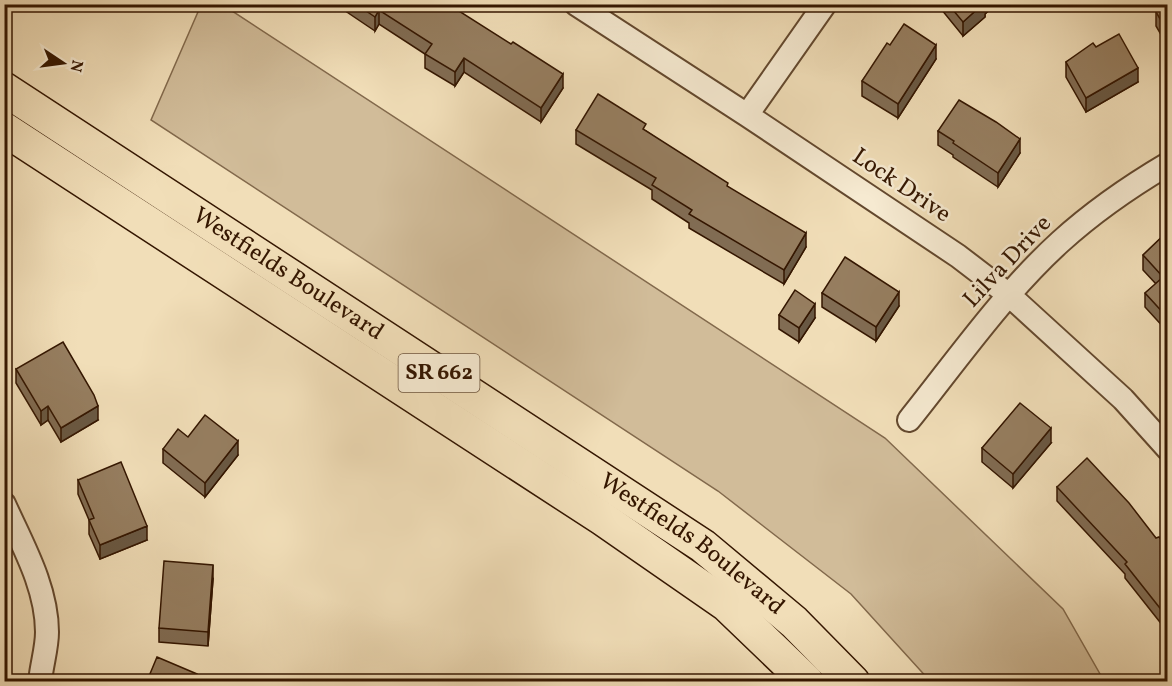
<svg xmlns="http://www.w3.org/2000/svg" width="1172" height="686" font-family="Vollkorn,serif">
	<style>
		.green { fill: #d1bc99; stroke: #82694c; stroke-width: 1.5 }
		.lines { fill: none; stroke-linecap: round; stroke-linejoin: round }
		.minor-casing { stroke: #63482e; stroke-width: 26 }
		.primary-casing { stroke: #341600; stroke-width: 36 }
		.minor { stroke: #f6ead1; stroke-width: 22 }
		.primary { stroke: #f1deb8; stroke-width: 33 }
		.wall { fill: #816c53; stroke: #341600; stroke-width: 1.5 }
		.shaded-wall { fill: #695843; stroke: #341600; stroke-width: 1.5 }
		.building { fill: #967e60; stroke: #341600; stroke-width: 1.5 }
		.labels { text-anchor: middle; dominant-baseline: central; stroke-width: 5; stroke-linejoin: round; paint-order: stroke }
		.shield { fill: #f6ead1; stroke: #6e563f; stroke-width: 1.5 }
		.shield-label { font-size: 22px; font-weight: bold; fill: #341600 }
		.street-label { font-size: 24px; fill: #341600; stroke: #f6ead1 }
	</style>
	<rect width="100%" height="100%" fill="#f1deb8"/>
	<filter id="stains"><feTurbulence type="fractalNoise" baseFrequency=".00333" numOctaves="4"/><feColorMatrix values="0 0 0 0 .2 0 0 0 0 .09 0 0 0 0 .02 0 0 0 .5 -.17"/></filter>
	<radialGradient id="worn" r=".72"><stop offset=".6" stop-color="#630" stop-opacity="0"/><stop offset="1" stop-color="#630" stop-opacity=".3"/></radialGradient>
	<path class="green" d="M 201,5 L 223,5 L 885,438 L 1063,609 L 1104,681 L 930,681 L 851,594 L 718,491 L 151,120 Z"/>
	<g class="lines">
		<g class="minor-casing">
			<path id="minor" d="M 576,4 L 747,115 L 958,256 L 1009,295 L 1123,399 L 1168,449
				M 747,115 L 825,4
				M 909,420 C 957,360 1003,294 1060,242 C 1093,212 1129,187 1168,164
				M 4,504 C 22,544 47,587 47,632 C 47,646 43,660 41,674"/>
		</g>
		<g class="primary-casing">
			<g id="primary">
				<path id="s1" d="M 4,89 L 703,546 L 794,622 L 853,682"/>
				<path d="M 4,129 L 603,519 L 727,605 L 807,682"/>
			</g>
		</g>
		<use href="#minor" class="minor"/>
		<use href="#primary" class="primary"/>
	</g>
	<path class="wall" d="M 335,4 L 448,4 L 563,88 L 541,122 L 464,72 L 455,86 L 425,68 L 425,54 L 379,24 L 375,31 Z
		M 718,4 L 730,4 L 726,10 Z
		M 937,4 L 996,4 L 985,14 L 985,17 L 963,36 Z
		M 1167,5 L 1167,45 L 1156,26 L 1156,12 Z
		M 890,45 L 936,59 L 898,118 L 862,96 L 862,81 Z
		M 1096,47 L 1138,82 L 1086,112 L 1066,77 L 1066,62 Z
		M 576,130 L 646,131 L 728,187 L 806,247 L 784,284 L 689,228 L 689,223 L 652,199 L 652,190 L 576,144 Z
		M 938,131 L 1020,153 L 998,187 L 953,157 L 953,155 L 938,145 Z
		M 1167,232 L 1167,331 L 1145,307 L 1145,293 L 1156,284 L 1143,270 L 1143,255 Z
		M 822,293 L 899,306 L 876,341 L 822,307 Z
		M 779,315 L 815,318 L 799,342 L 779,329 Z
		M 16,369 L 98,420 L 61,442 L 48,420 L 41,425 L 16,383 Z
		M 188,437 L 238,455 L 205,497 L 163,463 L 163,449 Z
		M 1051,443 L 1013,488 L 982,462 L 982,448 Z
		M 78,480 L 147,540 L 100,559 L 89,534 L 89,520 L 78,494 Z
		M 1057,487 L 1156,538 L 1167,547 L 1167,631 L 1125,578 L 1125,574 L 1057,501 Z
		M 213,579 L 208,646 L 159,642 L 159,628 Z"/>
	<path class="shaded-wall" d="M 983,4 L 996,4 L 985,14 L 985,17 L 963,36 L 963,22 Z
		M 379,10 L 379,24 L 375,31 L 375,17 Z
		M 936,45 L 936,59 L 898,118 L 898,104 Z
		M 464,58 L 464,72 L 455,86 L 455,72 Z
		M 1138,68 L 1138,82 L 1086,112 L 1086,98 Z
		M 563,74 L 563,88 L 541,122 L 541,108 Z
		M 1020,139 L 1020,153 L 998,187 L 998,173 Z
		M 806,233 L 806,247 L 784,284 L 784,270 Z
		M 899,292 L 899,306 L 876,341 L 876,327 Z
		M 10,303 L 10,317 L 4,323 L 4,309 Z
		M 815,304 L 815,318 L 799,342 L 799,328 Z
		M 48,406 L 48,420 L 41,425 L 41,411 Z
		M 98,406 L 98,420 L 61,442 L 61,428 Z
		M 1051,428 L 1051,443 L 1013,488 L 1013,474 Z
		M 238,441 L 238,455 L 205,497 L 205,483 Z
		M 147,526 L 147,540 L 100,559 L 100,545 Z
		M 213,565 L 213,579 L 208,646 L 208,632 Z"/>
	<path class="building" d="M 356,4 L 448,4 L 511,44 L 513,42 L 563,74 L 541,108 L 464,58 L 455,72 L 425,54 L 432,44 L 379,10 L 375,17 Z
		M 948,4 L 983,4 L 963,22 Z
		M 1167,5 L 1167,31 L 1156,12 Z
		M 904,24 L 936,45 L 898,104 L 862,81 L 887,43 L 890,45 Z
		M 1119,34 L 1138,68 L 1086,98 L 1066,62 L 1093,43 L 1096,47 Z
		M 598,94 L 646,124 L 643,129 L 728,183 L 727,186 L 806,233 L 784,270 L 689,214 L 692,210 L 652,185 L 656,178 L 576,130 Z
		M 959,100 L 996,122 L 1020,139 L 998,173 L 953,143 L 954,141 L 938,131 Z
		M 1167,232 L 1167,317 L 1145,293 L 1163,277 L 1143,255 Z
		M 845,257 L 899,292 L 876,327 L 822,293 Z
		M 795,290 L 815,304 L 799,328 L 779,315 Z
		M 4,297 L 10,303 L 4,309 Z
		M 63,342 L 94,395 L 98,406 L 61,428 L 48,406 L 41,411 L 16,369 Z
		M 1020,403 L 1051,428 L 1013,474 L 982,448 Z
		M 205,415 L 238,441 L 205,483 L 163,449 L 178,429 L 188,437 Z
		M 1087,458 L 1129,503 L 1156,538 L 1159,537 L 1167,547 L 1167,617 L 1125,564 L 1127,562 L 1057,487 Z
		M 121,462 L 147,526 L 100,545 L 89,520 L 94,518 L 78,480 Z
		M 164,561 L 213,565 L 208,632 L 159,628 Z
		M 157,657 L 197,674 L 194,681 L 147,681 Z"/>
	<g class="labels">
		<rect class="shield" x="398.5" y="354" width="81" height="38" rx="4.5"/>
		<g class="shield-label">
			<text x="439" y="373">SR 662</text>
		</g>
		<g class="street-label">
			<text transform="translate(901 186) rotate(34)">Lock Drive</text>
			<text transform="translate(1008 262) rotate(-47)">Lilva Drive</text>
			<text stroke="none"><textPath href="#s1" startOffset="339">Westfields Boulevard</textPath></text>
			<text stroke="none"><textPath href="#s1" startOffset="825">Westfields Boulevard</textPath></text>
		</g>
	</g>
	<rect width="1172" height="686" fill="none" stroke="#f1deb8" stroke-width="24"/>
	<rect x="6" y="6" width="1160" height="674" fill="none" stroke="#341600" stroke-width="3"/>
	<rect x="12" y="12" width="1148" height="662" fill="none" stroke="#341600" stroke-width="1.5"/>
	<g transform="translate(63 63) rotate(103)" stroke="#f6ead1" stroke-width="4.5" paint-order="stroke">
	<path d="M0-4.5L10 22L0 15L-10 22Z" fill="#341600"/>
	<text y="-9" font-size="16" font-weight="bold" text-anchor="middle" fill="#341600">N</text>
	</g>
	<rect width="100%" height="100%" filter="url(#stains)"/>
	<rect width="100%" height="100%" fill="url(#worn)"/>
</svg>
